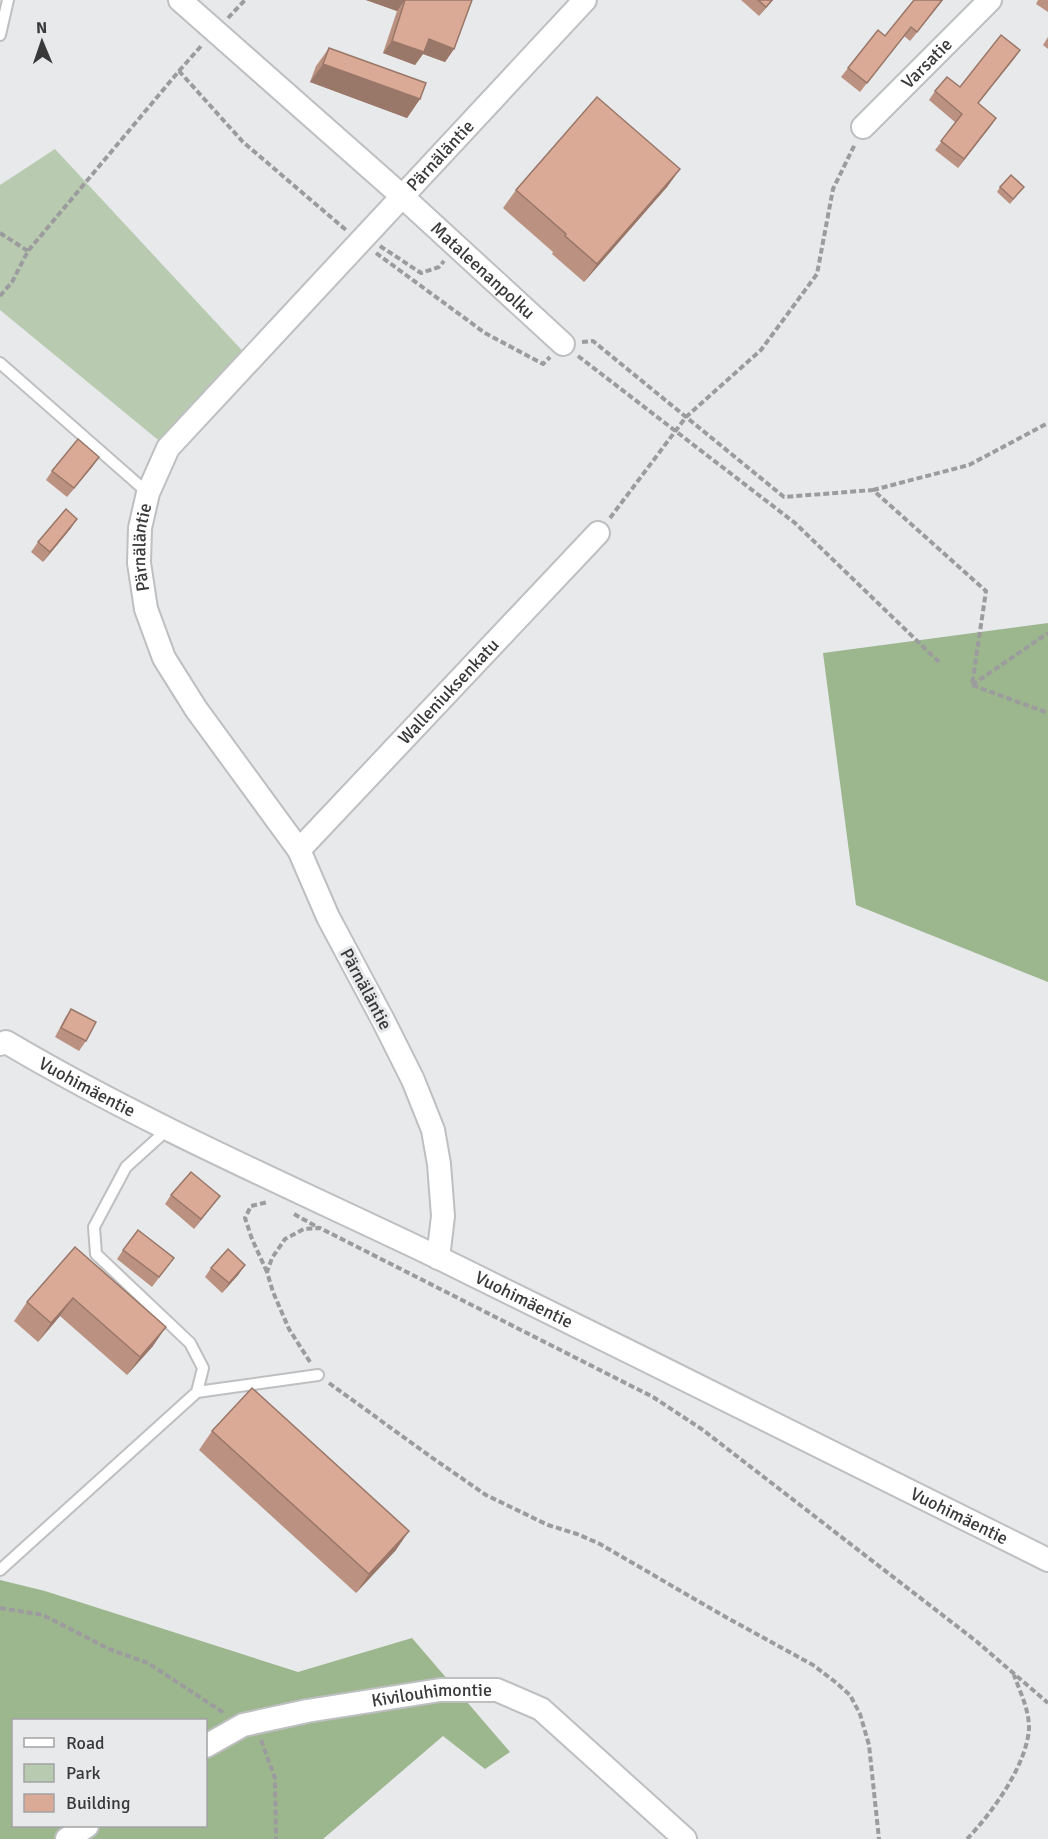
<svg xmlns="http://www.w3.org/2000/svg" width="1048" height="1839" font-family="Signika,sans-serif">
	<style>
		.green { fill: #b8caaf }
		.forest { fill: #9cb68e; fill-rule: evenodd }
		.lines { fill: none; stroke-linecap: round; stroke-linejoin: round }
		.lane-casing { stroke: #bebfc1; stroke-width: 14 }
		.street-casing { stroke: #bebfc1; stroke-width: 26 }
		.path { stroke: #9c9c9e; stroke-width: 4; stroke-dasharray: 6 3; stroke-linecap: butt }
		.lane { stroke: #fff; stroke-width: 10 }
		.street { stroke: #fff; stroke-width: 22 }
		.wall { fill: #bb9281 }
		.shaded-wall { fill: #997769 }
		.building { fill: #daaa96; stroke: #997769; stroke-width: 1.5 }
		.labels { text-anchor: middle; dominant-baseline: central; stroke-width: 6; stroke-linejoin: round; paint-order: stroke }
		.street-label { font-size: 18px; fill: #39393a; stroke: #e8e9eb }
	</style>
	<rect width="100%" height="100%" fill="#e8e9eb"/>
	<path class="green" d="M 55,149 L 250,359 L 168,448 L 0,310 L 0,185 Z"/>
	<path class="forest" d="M 1048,623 L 1048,982 L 856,905 L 823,653 Z
		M 0,1580 L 45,1591 L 298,1672 L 412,1638 L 510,1752 L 485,1769 L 443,1736 L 323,1839 L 0,1839 ZM 14,1720 L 206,1720 L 206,1826 L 14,1826 Z"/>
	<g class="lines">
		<g class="lane-casing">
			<path id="lane" d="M 0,35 L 8,0
				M 0,363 L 148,493
				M 197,1392 L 318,1375
				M 0,1570 L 197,1392 L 203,1368 L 190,1343 L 96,1254 L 94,1227 L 126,1167 L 168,1129"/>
		</g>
		<g class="street-casing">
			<g id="street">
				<path id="s1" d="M 180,0 L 403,197 L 563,344"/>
				<path id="s2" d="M 863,127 L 990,0"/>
				<path id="s3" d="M 299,850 L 598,533"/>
				<path id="s4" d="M 0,1044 L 6,1042 C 143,1123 291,1187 435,1256 C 640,1356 844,1459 1048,1560"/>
				<path id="s5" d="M 438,1258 L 443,1216 L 439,1164 L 433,1130 L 413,1080 L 383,1020 L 328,917 L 299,850 L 196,709 L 164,658 L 146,609 L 139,563 L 140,528 L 148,493 L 168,448 L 585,0"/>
				<path id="s6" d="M 206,1746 L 243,1725 L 307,1711 L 440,1690 L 497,1690 L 541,1709 L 685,1839"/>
				<path d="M 67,1839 L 87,1826"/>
			</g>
		</g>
		<path class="path" d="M 228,18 L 245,0
			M 179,71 L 202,45
			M 0,233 L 28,251
			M 380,246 L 421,273 L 439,267 L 444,261
			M 376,253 L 485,333 L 543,364 L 550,357
			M 0,296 L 12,282 L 28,251 L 179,71 L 243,142 L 346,230
			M 582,342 L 593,341 L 784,497 L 873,490 L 986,591 L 972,685 L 1048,713
			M 578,356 L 795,523 L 939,662
			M 873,490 L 969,465 L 1048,423
			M 610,518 L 686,417 L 761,350 L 817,274 L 833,189 L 855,144
			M 972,685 L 1048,633
			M 294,1214 L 319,1228
			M 267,1272 L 252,1239 L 245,1218 L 251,1206 L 268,1202
			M 310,1362 L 289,1329 L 273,1292 L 267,1272 L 272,1258 L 285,1239 L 304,1229 L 320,1228 L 653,1397 L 703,1430 L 976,1641 L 1048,1703
			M 329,1383 L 431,1457 L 486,1495 L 548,1525 L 577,1534 L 600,1544 L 722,1615 L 813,1665 L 834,1681 L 850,1695 L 860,1714 L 869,1745 L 879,1839
			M 0,1608 L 43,1615 L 109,1649 L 148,1663 L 224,1713
			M 261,1740 L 275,1778 L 276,1839
			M 967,1839 C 992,1813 1027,1765 1029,1728 C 1029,1709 1020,1692 1014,1675"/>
		<use href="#lane" class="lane"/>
		<use href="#street" class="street"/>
	</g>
	<path class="wall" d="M 366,0 L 472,0 L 454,49 L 445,62 L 423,54 L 415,65 L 383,53 L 397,11 Z
		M 741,0 L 773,0 L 759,16 Z
		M 914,0 L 943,0 L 910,41 L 904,36 L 860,92 L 841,77 L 848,68 L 885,36 Z
		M 1038,0 L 1048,0 L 1048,12 L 1036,4 Z
		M 1048,37 L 1048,49 L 1043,45 Z
		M 329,48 L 420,99 L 407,118 L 310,82 L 316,66 Z
		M 1020,50 L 978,104 L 996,118 L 958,168 L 935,150 L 956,123 L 929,100 L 935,91 L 960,87 Z
		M 680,169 L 667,187 L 584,282 L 552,254 L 553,252 L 503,208 L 516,190 Z
		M 1000,187 L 1024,187 L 1010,204 L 997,192 Z
		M 99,457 L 67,497 L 46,480 L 52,471 Z
		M 71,528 L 43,562 L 31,552 L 38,542 Z
		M 71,1009 L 86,1041 L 79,1051 L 55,1037 L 65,1018 Z
		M 171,1195 L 213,1205 L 194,1229 L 165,1204 Z
		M 75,1247 L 153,1346 L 127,1375 L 60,1316 L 38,1342 L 14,1321 L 27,1302 Z
		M 123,1250 L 174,1258 L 152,1287 L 117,1259 Z
		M 211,1268 L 239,1274 L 222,1293 L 205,1277 Z
		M 212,1431 L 396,1550 L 356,1593 L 199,1450 Z"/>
	<path class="shaded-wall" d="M 366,0 L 405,0 L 397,11 Z
		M 772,0 L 773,0 L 759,16 L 766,7 Z
		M 942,0 L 943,0 L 910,41 L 917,32 Z
		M 429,39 L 454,49 L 445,62 L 423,54 L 415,65 L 383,53 L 392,41 Z
		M 1020,50 L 1014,59 L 971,112 L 978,103 Z
		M 323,64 L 420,99 L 407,118 L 310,82 Z
		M 996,118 L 990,127 L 958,168 L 964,159 Z
		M 680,169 L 667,187 L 584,282 L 597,264 Z
		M 99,457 L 93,466 L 67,497 L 74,488 Z
		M 77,519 L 71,528 L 43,562 L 50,552 Z
		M 220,1196 L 213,1205 L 194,1229 L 201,1219 Z
		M 245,1265 L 239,1274 L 222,1293 L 229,1283 Z
		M 73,1298 L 60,1316 L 38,1342 L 51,1323 Z
		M 166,1327 L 153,1346 L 127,1375 L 140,1357 Z
		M 409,1531 L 396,1550 L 356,1593 L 369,1574 Z"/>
	<path class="building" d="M 405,0 L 472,0 L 454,49 L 429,39 L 424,52 L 392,41 Z
		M 758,0 L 772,0 L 766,7 Z
		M 914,0 L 942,0 L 917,32 L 911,27 L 867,83 L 848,68 L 878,30 L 885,36 Z
		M 1001,35 L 1020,50 L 978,103 L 996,118 L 964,159 L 941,141 L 962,114 L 935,91 L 947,77 L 960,87 Z
		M 329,48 L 426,83 L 420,99 L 323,64 Z
		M 597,97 L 680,169 L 597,264 L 565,236 L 566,234 L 516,190 Z
		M 1011,175 L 1024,187 L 1013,199 L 1000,187 Z
		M 78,439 L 99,457 L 74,488 L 52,471 Z
		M 66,509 L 77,519 L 50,552 L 38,542 Z
		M 71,1009 L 96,1022 L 86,1041 L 61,1028 Z
		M 191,1172 L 220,1196 L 201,1219 L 171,1195 Z
		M 138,1230 L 174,1258 L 159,1277 L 123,1250 Z
		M 75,1247 L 166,1327 L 140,1357 L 73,1298 L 51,1323 L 27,1302 Z
		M 228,1249 L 245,1265 L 229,1283 L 211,1268 Z
		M 252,1388 L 409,1531 L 369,1574 L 212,1431 Z"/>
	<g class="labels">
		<g class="street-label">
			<text stroke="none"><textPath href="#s2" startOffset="90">Varsatie</textPath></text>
			<text stroke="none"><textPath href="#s5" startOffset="1293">Pärnäläntie</textPath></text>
			<text stroke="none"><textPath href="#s1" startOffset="406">Mataleenanpolku</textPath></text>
			<text stroke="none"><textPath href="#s5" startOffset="789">Pärnäläntie</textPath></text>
			<text stroke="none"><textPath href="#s3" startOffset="218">Walleniuksenkatu</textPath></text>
			<text transform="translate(366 989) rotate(62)">Pärnäläntie</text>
			<text stroke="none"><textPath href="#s4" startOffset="99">Vuohimäentie</textPath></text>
			<text stroke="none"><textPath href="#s4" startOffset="585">Vuohimäentie</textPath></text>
			<text stroke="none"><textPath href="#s4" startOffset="1071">Vuohimäentie</textPath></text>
			<text stroke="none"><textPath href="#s6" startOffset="234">Kivilouhimontie</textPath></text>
		</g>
	</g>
	<rect x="12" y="1719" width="195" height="108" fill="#e8e9eb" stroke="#a2a3a4" stroke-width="1.5"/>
	<rect x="24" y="1738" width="30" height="9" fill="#ffffff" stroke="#a2a3a4" stroke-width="1.5"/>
	<text x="66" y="1749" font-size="18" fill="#39393a">Road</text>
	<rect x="24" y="1764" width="30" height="18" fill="#b8caaf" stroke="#a2a3a4" stroke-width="1.5"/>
	<text x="66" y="1779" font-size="18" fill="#39393a">Park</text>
	<rect x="24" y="1794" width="30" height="18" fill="#daaa96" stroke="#a2a3a4" stroke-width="1.5"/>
	<text x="66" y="1809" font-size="18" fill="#39393a">Building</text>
	<g transform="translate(42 42) rotate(358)" stroke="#e8e9eb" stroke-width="4.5" paint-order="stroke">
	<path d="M0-4.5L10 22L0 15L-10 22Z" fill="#39393a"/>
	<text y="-9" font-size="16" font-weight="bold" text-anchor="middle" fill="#39393a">N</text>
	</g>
</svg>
